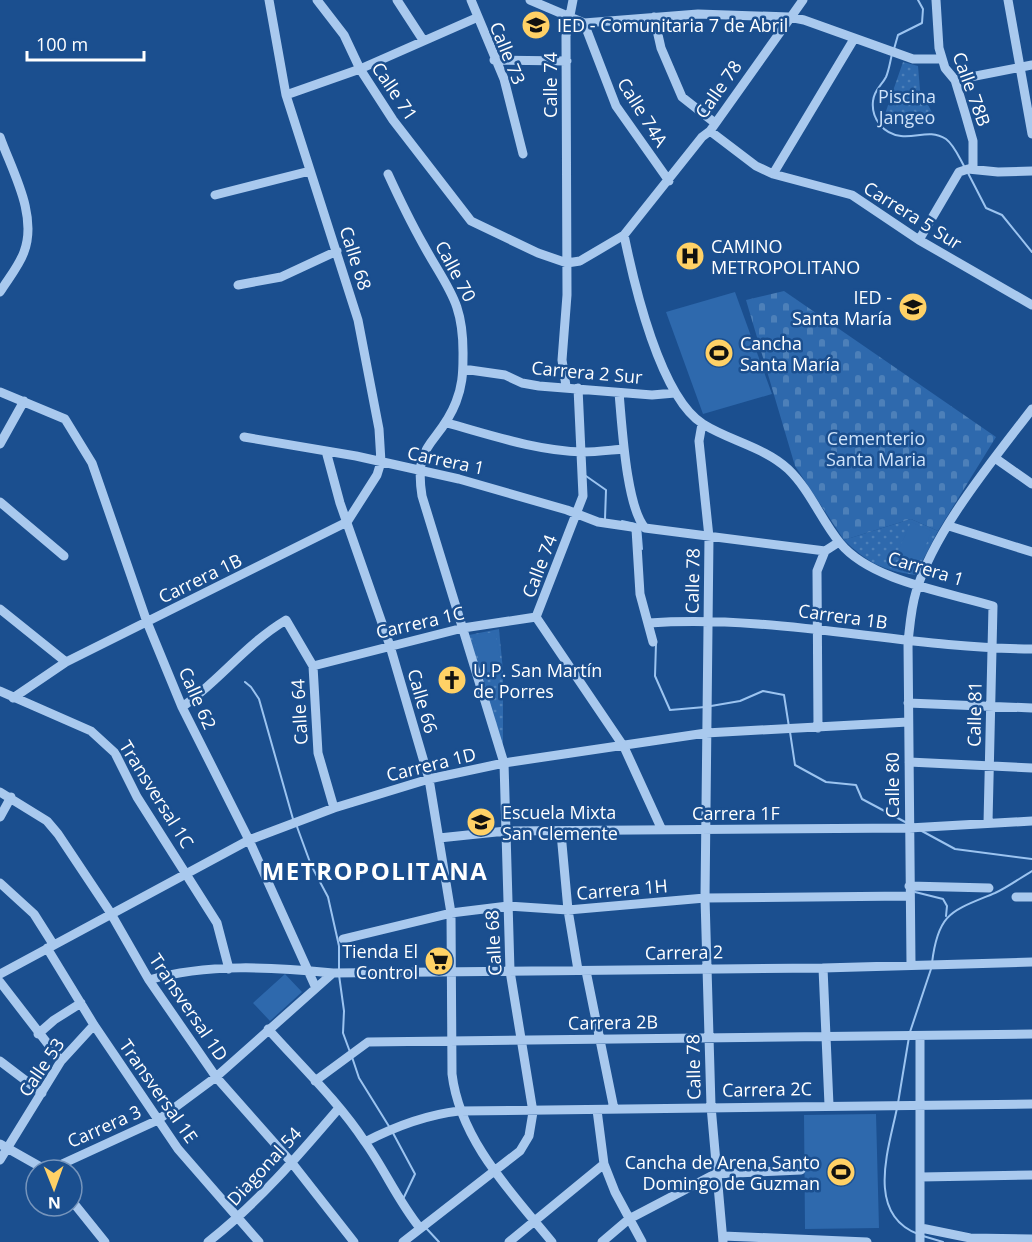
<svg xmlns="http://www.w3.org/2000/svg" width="1032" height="1242" font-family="'Open Sans',sans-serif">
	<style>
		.grass { fill: url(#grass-dots) }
		.cemetery { fill: url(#cemetery-stones) }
		.garden { fill: #2e69ad }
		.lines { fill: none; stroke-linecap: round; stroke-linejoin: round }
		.stream { stroke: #9cc4f0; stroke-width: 2 }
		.minor { stroke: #a9c9ee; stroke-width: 9 }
		.labels { text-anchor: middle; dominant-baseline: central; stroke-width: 5; stroke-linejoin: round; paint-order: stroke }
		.poi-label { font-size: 18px; fill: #fff; stroke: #1b4f8f; text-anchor: start }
		.street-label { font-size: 18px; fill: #fff; stroke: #1b4f8f }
		.park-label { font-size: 18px; fill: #cfe3fa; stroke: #1b4f8f }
		.district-label { font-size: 24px; font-weight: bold; letter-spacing: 1.5px; fill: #fff; stroke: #1b4f8f }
	</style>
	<defs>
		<pattern id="grass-dots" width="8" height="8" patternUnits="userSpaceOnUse" patternTransform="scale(1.5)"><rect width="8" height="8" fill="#2e69ad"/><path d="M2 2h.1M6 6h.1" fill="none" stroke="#4d80b9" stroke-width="1.8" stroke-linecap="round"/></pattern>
		<pattern id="cemetery-stones" width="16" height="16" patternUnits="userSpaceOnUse" patternTransform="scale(1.5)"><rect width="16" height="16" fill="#2e69ad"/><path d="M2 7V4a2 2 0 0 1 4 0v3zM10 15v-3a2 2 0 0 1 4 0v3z" fill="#4d80b9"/></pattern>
	</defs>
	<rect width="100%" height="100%" fill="#1b4f8f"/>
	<path class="grass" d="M 903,62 L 918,66 L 920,90 L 936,120 L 904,128 L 885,114 Z
		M 911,519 L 938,531 L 915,575 C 882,570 868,563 844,540 Z
		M 499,629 L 503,671 L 503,751 L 469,635 Z"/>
	<path class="cemetery" d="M 784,291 L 996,437 L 938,531 L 911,519 L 844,540 L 795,466 L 746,300 Z"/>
	<path class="garden" d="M 735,292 L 772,394 L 703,414 L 666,312 Z
		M 911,522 L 932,531 L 917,565 L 896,556 Z
		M 495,632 L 502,669 L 481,673 L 474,635 Z
		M 285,974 L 302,992 L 270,1021 L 253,1003 Z
		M 876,1114 L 879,1228 L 805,1229 L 804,1115 Z"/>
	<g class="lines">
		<path class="stream" d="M 894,49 L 898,35 L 922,23 L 923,9 L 918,0
			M 892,54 C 890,62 889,70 886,77 C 882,85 874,90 873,101 C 871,118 883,134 901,136 C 917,138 930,129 946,139 C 954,145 959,157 964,166
			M 968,173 L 986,208 L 1002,215 L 1032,252
			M 586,476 L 606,490 L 605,519
			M 622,521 L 640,525 L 642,549
			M 656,643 L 655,676 L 670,710 L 705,707
			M 245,682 L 251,687 L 259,699 L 293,819
			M 711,706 L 740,701 L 763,691 L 784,695 L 789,727
			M 790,732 L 795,765 L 826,782 L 856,785 L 862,799 L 907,823
			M 296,824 L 311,865 L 328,897 L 339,946 L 339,969
			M 920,830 L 955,849 L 1032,859
			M 915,892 L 943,899 L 947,906 L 946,916
			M 932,963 C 938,912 952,911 995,893 C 1008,887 1020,878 1032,871
			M 339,975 L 344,1011 L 343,1033 L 350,1052
			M 910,1032 L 931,969
			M 352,1057 L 359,1078 L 390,1128
			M 898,1103 L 909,1037
			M 897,1108 C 889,1148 865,1214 918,1234
			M 393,1133 L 415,1174 L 404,1197
			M 426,1228 L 439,1242
			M 923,1236 L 943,1242"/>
		<path class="minor" d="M 317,0 L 344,35 L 360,69 L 393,120 L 471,221 L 538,253 L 567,263 L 580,261 L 624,235 L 702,137 L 710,131 L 803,0
			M 397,0 L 423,40
			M 471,0 L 504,79 L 523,154
			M 530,0 L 584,23 L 698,14 L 789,17 L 804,20 L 913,59 L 942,59
			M 936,0 L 939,48 L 945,68 L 955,80 L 965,113 L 973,141 L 973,169
			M 1008,0 L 1032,134
			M 654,17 L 661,48 L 682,97 L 715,123
			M 584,23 L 616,106 L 669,181
			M 494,60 L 567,61
			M 955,80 L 1032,65
			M 286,95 L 360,69 L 476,18
			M 710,131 L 756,166 L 773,174 L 852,195 L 919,240 L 1032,305
			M 0,137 C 12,171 38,215 24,252 C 19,266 8,279 0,292
			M 388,174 C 399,198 410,221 423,244 C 448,290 464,301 463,357 C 463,374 462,387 456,402 C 439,446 413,440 422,496 L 504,763 L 510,971 L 533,1112 L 529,1136 L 520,1151 L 403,1242
			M 773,174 L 854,39
			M 215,195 L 310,171
			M 624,235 C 634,284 660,397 703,424 C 730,441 764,447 788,469 C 810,490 821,520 840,543 C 871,581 947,592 993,606 L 988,823
			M 919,240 L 959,172 L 968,169 L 998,172 L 1032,171
			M 238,285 L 281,277 L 337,251
			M 463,369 L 505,375 L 522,383 L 539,386 L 652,395 L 675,393
			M 566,386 L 562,360 L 567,295 L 566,36 L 573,0
			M 0,392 L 65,419 L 92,463 L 147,622 L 182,707 L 249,840 L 315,986
			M 619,393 C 622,424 626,506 645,528 L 825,551 L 839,542
			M 447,423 C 491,435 537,451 583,452 C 596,452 611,450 624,449
			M 702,424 L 699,441 L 709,537 L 705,898 L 711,1106 L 723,1242
			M 244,437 L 356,456 L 459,479 L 567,510 L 598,522 L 632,527 L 636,529 L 640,594 L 653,642
			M 0,444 L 24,401
			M 326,451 L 340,503 L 390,646 L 429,779 L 451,913 L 452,1074 C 460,1140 511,1192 552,1242
			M 995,458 L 1032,484
			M 0,502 L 64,556
			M 949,526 L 1032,552
			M 0,609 L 66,662
			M 536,617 L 624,747 L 662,830
			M 536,617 L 583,496 L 578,388
			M 649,623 C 778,614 903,648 1032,649
			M 313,666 L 463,628 L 536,617
			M 0,691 L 91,731 L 115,753 L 137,797 L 217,923 L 229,969
			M 13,698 L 66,662 L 347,522 L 377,475 L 381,462 L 379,429 L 358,320 L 286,95 L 269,0
			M 908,703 L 1032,708
			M 182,707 C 219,681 246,644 286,620 L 313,666 L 318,753 L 334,808
			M 818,728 L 817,571 L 825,551
			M 909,762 L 1032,768
			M 0,792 L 47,821 L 58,834 L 110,912 L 149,980 L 216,1077 L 292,1163 L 354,1242
			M 0,817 L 11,797
			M 561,833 L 568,910 L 578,970
			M 439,838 L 506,831 L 909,828 L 1032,821
			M 0,883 L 34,914 L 53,944
			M 909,886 L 989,888
			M 1016,897 L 1032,897
			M 343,939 L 451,913 L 508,906 L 568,910 L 705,898 L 909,896
			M 47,948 L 94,1025 L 178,1149 L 259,1242
			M 911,964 L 908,642 C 910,625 911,608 916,592 C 934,531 993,460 1032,409
			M 823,968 L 829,1105
			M 586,971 L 614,1109
			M 0,974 L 249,840 L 334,808 L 429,779 L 504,763 L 706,733 L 908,722
			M 149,980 C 207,963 273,967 333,973
			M 0,982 L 61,1061
			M 268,1029 C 301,1066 338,1101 365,1142 C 385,1170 398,1201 420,1228
			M 38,1034 L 54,1020 L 81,1003
			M 920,1036 L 920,1242
			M 0,1061 L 42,1093
			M 315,1081 L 368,1042 L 1032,1034
			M 597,1110 L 604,1164 L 615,1192 L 642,1242
			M 365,1142 C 396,1126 425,1115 459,1111 L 1032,1104
			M 0,1144 L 46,1170
			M 0,1160 L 61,1061 L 94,1025
			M 49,1170 L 158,1120 L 216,1077 L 333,973 L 823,968 L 1032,962
			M 921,1177 L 1032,1175
			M 72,1201 L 105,1242
			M 921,1228 L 970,1238 L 1032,1239
			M 723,1236 L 867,1242
			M 208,1242 C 258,1203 298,1156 339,1108
			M 509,1242 L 604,1164
			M 602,1242 L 629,1219 L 715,1174 L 801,1170"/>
	</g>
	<defs>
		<g id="school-disc" transform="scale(1.5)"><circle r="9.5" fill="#ffd166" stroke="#1b4f8f"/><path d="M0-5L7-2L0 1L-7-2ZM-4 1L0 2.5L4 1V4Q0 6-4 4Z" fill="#111"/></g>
		<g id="hospital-disc" transform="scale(1.5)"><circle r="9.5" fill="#ffd166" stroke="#1b4f8f"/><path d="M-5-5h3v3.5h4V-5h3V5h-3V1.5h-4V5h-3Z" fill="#111"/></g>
		<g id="stadium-disc" transform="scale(1.5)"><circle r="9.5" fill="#ffd166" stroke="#1b4f8f"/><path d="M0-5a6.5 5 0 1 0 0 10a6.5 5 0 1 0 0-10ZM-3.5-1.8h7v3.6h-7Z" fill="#111"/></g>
		<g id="church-disc" transform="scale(1.5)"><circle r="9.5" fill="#ffd166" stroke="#1b4f8f"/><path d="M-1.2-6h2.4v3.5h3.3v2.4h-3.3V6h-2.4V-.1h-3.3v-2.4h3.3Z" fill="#111"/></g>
		<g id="supermarket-disc" transform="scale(1.5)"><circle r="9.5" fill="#ffd166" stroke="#1b4f8f"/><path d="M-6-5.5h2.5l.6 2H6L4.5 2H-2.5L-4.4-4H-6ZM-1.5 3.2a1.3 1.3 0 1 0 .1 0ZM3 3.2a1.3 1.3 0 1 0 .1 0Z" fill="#111"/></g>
	</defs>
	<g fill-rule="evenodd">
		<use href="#school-disc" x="536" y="25"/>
		<use href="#hospital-disc" x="690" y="256"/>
		<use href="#school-disc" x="913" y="307"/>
		<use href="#stadium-disc" x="719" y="353"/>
		<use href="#church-disc" x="452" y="680"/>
		<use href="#school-disc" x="481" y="822"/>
		<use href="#supermarket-disc" x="439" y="961"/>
		<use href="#stadium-disc" x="841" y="1172"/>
	</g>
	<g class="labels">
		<g class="poi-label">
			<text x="557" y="25">IED - Comunitaria 7 de Abril</text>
			<text x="711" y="246">CAMINO<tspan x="711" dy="21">METROPOLITANO</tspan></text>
			<text x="892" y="297" text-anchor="end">IED -<tspan x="892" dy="21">Santa María</tspan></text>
			<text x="740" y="343">Cancha<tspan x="740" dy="21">Santa María</tspan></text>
			<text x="473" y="670">U.P. San Martín<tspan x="473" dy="21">de Porres</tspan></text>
			<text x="502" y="812">Escuela Mixta<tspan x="502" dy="21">San Clemente</tspan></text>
			<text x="418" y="951" text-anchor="end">Tienda El<tspan x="418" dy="21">Control</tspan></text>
			<text x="820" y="1162" text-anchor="end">Cancha de Arena Santo<tspan x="820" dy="21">Domingo de Guzman</tspan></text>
		</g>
		<g class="street-label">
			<text transform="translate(508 53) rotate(68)">Calle 73</text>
			<text transform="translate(550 85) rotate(-90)">Calle 74</text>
			<text transform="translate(718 89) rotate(-55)">Calle 78</text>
			<text transform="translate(972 89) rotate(70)">Calle 78B</text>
			<text transform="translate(395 91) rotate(56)">Calle 71</text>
			<text transform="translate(643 112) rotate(58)">Calle 74A</text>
			<text transform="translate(913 215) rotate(32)">Carrera 5 Sur</text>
			<text transform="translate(356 258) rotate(72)">Calle 68</text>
			<text transform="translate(456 271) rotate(62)">Calle 70</text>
			<text transform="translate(587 372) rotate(5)">Carrera 2 Sur</text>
			<text transform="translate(446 460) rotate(12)">Carrera 1</text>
			<text transform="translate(539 566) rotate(-69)">Calle 74</text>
			<text transform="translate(926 568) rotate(17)">Carrera 1</text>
			<text transform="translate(200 578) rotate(-26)">Carrera 1B</text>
			<text transform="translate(692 581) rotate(-89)">Calle 78</text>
			<text transform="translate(843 616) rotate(8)">Carrera 1B</text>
			<text transform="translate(420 622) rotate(-13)">Carrera 1C</text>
			<text transform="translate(198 698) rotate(66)">Calle 62</text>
			<text transform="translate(423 701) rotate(74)">Calle 66</text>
			<text transform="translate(299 712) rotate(-93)">Calle 64</text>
			<text transform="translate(974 714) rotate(-89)">Calle 81</text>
			<text transform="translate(431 764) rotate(-14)">Carrera 1D</text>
			<text transform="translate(892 785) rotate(-90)">Calle 80</text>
			<text transform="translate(157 794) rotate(58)">Transversal 1C</text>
			<text x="736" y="813">Carrera 1F</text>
			<text transform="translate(622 889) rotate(-5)">Carrera 1H</text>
			<text transform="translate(493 943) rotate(-93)">Calle 68</text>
			<text transform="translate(684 952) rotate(-1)">Carrera 2</text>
			<text transform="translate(189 1007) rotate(56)">Transversal 1D</text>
			<text transform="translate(613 1022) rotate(-1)">Carrera 2B</text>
			<text transform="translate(41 1067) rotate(-56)">Calle 53</text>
			<text transform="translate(693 1067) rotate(-91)">Calle 78</text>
			<text transform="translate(767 1089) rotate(-1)">Carrera 2C</text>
			<text transform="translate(159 1091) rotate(55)">Transversal 1E</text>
			<text transform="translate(104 1126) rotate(-24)">Carrera 3</text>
			<text transform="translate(264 1166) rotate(-47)">Diagonal 54</text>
		</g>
		<g class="park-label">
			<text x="907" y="96">Piscina<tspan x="907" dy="21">Jangeo</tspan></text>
			<text x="876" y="438">Cementerio<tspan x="876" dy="21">Santa Maria</tspan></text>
		</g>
		<g class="district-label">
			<text x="375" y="870">METROPOLITANA</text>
		</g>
	</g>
	<g transform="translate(54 1188) rotate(179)"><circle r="28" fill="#1b4f8f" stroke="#7695bc" stroke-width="1.5"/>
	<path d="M0-4.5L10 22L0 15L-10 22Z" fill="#ffd166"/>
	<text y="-9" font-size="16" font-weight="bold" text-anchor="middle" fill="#ffffff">N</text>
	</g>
	<path d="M27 51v9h117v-9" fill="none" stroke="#ffffff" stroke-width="3"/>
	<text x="36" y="51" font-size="18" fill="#ffffff" stroke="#1b4f8f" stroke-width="4.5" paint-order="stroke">100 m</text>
</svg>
